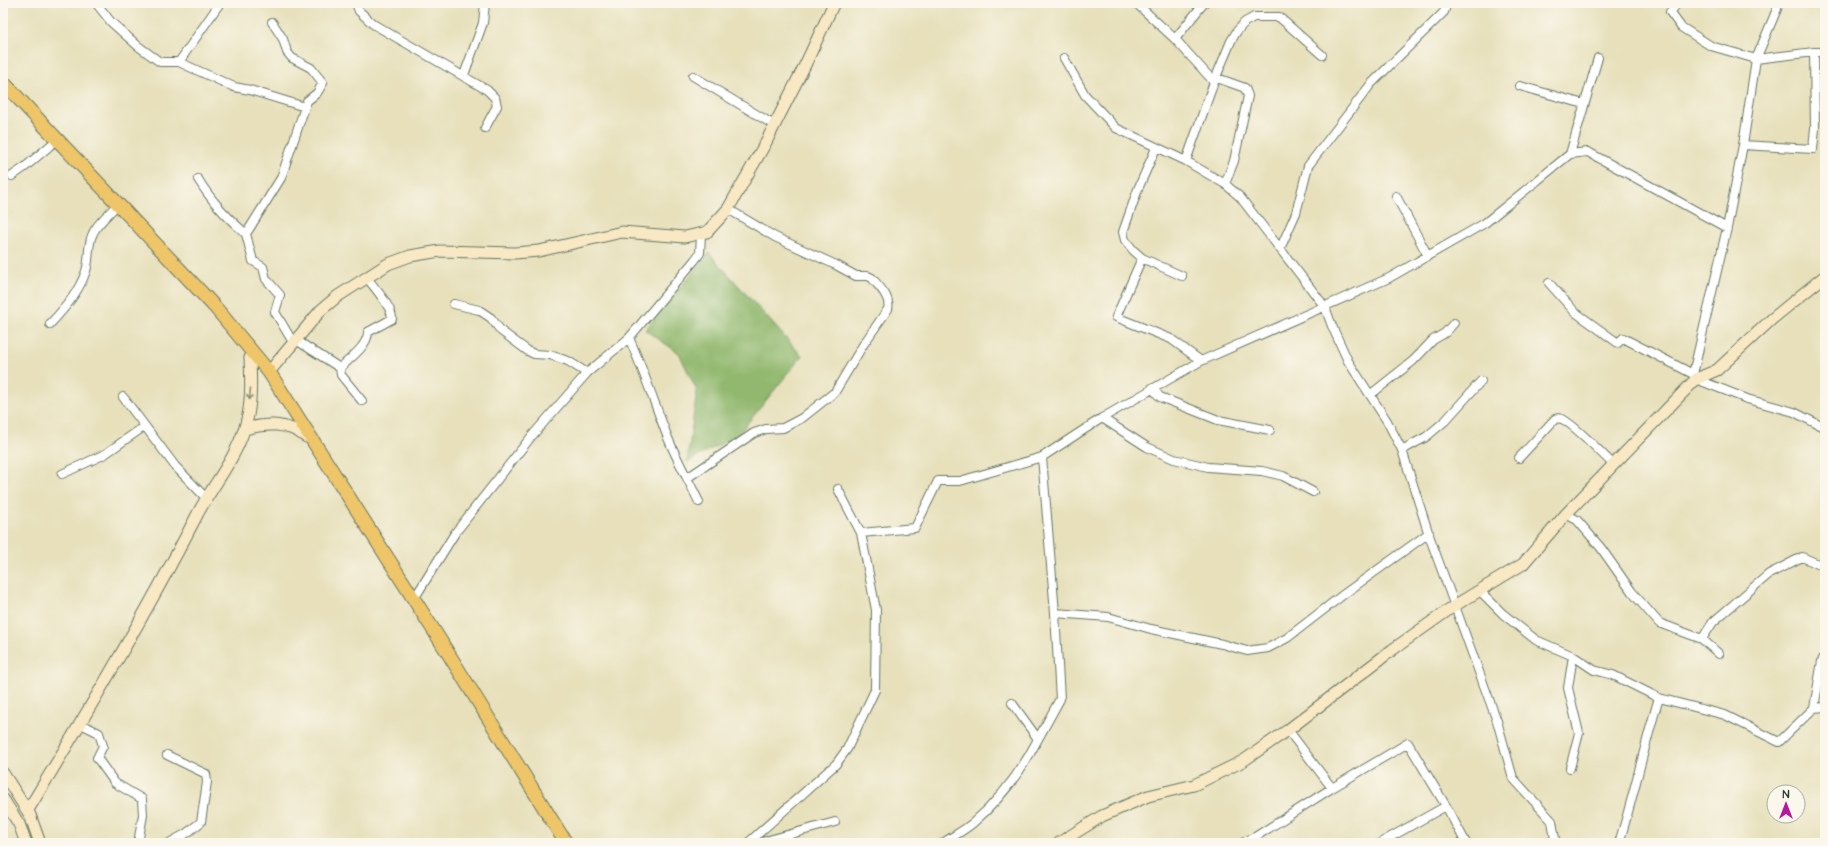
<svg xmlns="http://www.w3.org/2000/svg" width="1828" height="846" font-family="'Architects Daughter',sans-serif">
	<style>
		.forest { fill: #91b86e; stroke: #587a51 }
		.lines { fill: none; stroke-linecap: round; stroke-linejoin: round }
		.street-casing { stroke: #657663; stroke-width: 10 }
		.secondary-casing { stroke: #657663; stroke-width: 13 }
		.primary-casing { stroke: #657663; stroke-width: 15 }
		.street { stroke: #fff; stroke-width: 8 }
		.secondary { stroke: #f8e8c3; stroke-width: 11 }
		.primary { stroke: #eec569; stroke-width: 13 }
		.oneway { stroke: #8c927c }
	</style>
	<rect width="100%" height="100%" fill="#fbf7ec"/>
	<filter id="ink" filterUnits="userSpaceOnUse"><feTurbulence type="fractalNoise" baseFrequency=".025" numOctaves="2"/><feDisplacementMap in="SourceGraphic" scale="8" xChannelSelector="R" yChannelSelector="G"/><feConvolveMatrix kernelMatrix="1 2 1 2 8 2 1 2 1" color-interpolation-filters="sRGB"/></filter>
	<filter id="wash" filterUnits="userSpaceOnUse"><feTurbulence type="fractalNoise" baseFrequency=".012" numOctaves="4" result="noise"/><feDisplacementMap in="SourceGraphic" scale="16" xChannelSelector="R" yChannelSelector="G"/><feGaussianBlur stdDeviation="0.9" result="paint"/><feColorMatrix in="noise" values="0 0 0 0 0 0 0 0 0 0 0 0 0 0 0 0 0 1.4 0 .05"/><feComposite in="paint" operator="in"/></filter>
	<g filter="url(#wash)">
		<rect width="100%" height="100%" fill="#e7e0bb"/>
		<path class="forest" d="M 709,253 L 802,356 L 738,435 L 687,462 L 697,391 L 679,353 L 645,330 Z"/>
	</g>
	<g filter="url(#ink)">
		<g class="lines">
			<g class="street-casing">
				<path id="street" d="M 96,3 L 111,22 L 138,46 L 160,62 L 179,62 L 220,3
					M 356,3 L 359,11 L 373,24 L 487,90 L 495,98 L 497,106 L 485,128
					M 1136,3 L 1175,39 L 1214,82
					M 1678,3 L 1670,12 L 1681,27 L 1711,46 L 1756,59 L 1777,9 L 1778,3
					M 272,22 L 283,39 L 287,52 L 292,58 L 311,68 L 323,83 L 317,93 L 307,101 L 281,178 L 246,234 L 253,261 L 263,267 L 266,279 L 280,295 L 275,312 L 294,344
					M 1175,39 L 1204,3
					M 1064,58 L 1085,95 L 1116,128 L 1186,161 L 1225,184 L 1240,197 L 1325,307 L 1332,326 L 1348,361 L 1387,421 L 1402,450 L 1430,538 L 1497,721 L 1513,778 L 1552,821 L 1555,839 L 1550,843
					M 179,62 L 234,87 L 250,90 L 305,107
					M 464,75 L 483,23 L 485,3
					M 693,76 L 774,125
					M 1217,78 L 1245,88 L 1248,96 L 1234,161 L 1225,184
					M 1520,86 L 1584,104
					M 1743,145 L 1813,149 L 1815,128 L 1814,52
					M 1156,148 L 1138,189 L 1123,232 L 1125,240 L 1133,250 L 1142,258 L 1182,276
					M 1570,154 L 1598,58
					M 1186,161 L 1214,82 L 1231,41 L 1237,31 L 1245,22 L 1254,17 L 1279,17 L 1322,55
					M 12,176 L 25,167 L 52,144
					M 198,179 C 211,201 227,217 246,234
					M 1396,196 L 1428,256
					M 1280,249 L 1296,213 L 1308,166 L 1371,84 L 1444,12 L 1447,3
					M 1142,258 L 1116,317 L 1171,339 L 1201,361
					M 1549,283 L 1575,312 L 1618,343 L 1623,338 L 1693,374 L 1696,379 L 1747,399 L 1794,412 L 1825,428
					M 454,304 L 479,310 L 491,318 L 501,331 L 528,351 L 534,354 L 550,355 L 568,361 L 587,373
					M 50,324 C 65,308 79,292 86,271 C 89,262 88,252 90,243 C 92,228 104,219 114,208
					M 296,340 L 340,368 L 341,375 L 362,401
					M 340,368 C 349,359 368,346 368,332 L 392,319 C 393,308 374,287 367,278
					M 1693,374 L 1727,228 L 1743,145 L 1756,59 L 1814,52 L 1825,52
					M 1152,388 L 1160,397 L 1218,420 L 1270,430
					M 1370,395 L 1413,361 L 1433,340 L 1445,333 L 1454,323
					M 123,397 L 175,466 L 206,498
					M 1102,418 L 1147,447 L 1174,459 L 1208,467 L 1262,471 L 1283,476 L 1313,492
					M 1402,450 L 1426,437 L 1445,421 L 1481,381
					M 1519,458 L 1555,419 C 1558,418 1561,418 1564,420 C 1579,429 1600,452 1613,464
					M 62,474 L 105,454 L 145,426
					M 687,478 L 754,433 L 766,429 L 783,428 L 802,418 L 835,392 L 863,345 L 888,309 C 891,297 879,287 872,278 L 868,276 L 856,276 L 836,265 L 775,237 L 728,209
					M 699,502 C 689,481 677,460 668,438 C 655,405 644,371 629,338 L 694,261 L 700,253 L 701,235
					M 1566,514 L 1577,520 L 1601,548 L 1632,592 L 1659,623 L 1702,639 L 1713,622 L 1769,574 L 1802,557 L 1825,567
					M 861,533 L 915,528 L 938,481 L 960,481 L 1042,457 L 1102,418 L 1201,361 L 1389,278 L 1485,223 L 1570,154 L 1588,152 L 1727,228
					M 1479,590 L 1503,614 L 1536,640 L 1573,656 L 1568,688 L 1579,733 L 1570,768
					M 414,599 L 455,533 L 531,437 L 587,373 L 629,338
					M 1055,613 L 1108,617 L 1151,629 L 1222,644 L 1247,651 L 1268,648 L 1287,638 L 1344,594 L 1429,533
					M 1702,639 L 1719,654
					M 1573,656 L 1594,670 L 1613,675 L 1659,698 L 1725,715 L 1779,742 L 1814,708 L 1822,661 L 1825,655
					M 1012,703 L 1038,739 L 1060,699 L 1055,613 L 1042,457
					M 1814,708 L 1825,707
					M 81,724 L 99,733 L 103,746 L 97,758 L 115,783 L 142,799 L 143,815 L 138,843
					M 1288,730 L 1332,788 L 1408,743 L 1446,806 L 1466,843
					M 167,755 L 206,774 L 207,782 L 201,822 L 187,833 L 169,843
					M 758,843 L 749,842 L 836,764 L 847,749 L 875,690 L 876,610 L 861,533 L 838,489
					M 758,843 L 835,822
					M 943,843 C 953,836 965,830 974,822 C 1002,798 1021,772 1038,739
					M 1242,843 L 1255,837 L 1332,788
					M 1380,843 L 1446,806
					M 1619,843 C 1634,795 1644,746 1659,698"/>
			</g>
			<g class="secondary-casing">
				<path id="secondary" d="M 269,372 L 321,310 L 338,296 L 388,264 L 410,256 L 440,251 L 515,253 L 539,251 L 622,232 L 685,237 L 707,232 L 728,209 L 765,144 L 806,63 L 834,3
					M 245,429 C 267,423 287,422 306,437
					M 3,773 L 30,815 L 40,843
					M 3,799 L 19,824 L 26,843
					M 28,810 C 87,713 145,616 197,515 C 212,486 234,461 244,430 C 252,408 251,382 250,358
					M 1059,843 L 1102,816 L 1148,796 L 1194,785 L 1243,761 L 1288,730 L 1392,650 L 1454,606 L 1523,564 L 1566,514 L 1696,379 L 1717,370 L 1772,319 L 1825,276"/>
			</g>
			<g class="primary-casing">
				<path id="primary" d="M 3,82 L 215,307 L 269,372 L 438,637 L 566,843"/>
			</g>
			<use href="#street" class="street"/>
			<use href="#secondary" class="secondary"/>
			<use href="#primary" class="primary"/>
		</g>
		<defs><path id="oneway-shaft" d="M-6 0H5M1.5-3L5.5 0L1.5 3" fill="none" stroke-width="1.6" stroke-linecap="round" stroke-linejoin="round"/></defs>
		<use class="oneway" href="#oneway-shaft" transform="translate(250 394) rotate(95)"/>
	</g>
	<rect width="1828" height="846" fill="none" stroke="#fbf7ec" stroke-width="16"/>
	<g transform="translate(1786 804)"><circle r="19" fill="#fbf7ec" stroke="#a3ada2"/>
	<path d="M0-3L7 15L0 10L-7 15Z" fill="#b5179e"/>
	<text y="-6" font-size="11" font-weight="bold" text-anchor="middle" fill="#1f3d34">N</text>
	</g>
</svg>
